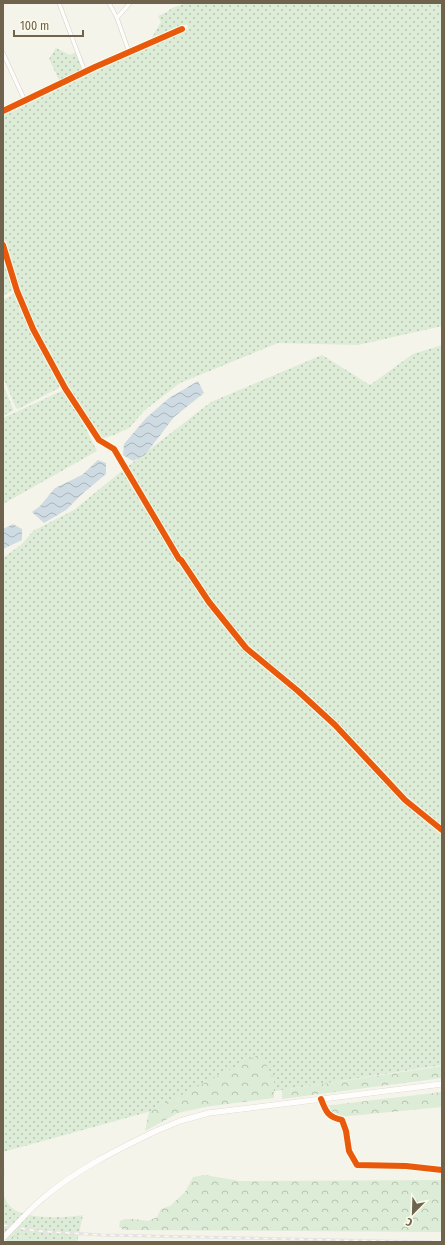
<svg xmlns="http://www.w3.org/2000/svg" width="445" height="1245" font-family="'Fira Sans Condensed',sans-serif">
	<style>
		.grass { fill: url(#grass-dots) }
		.forest { fill: url(#forest-crowns) }
		.water { fill: url(#water-waves) }
		.lines { fill: none; stroke-linecap: round; stroke-linejoin: round }
		.street-casing { stroke: #d2d0c7; stroke-width: 4.5 }
		.secondary-casing { stroke: #d2cfc6; stroke-width: 6 }
		.street { stroke: #fefdfc; stroke-width: 3.5 }
		.secondary { stroke: #fefdfc; stroke-width: 5.5 }
		.rail-casing { stroke: #e5e2e3; stroke-width: 3 }
		.rail { stroke: #fcfbeb; stroke-width: 1.5; stroke-dasharray: 4.5; stroke-linecap: butt }
		.secondary-bridge-casing { stroke: #d2cfc6; stroke-width: 6; stroke-linecap: butt }
		.secondary-bridge { stroke: #fefdfc; stroke-width: 5.5 }
		.cycleway-casing { stroke: #fcfbeb; stroke-width: 8 }
		.cycleway { stroke: #e8590c; stroke-width: 6 }
	</style>
	<defs>
		<pattern id="grass-dots" width="8" height="8" patternUnits="userSpaceOnUse"><rect width="8" height="8" fill="#ddecd6"/><path d="M2 2h.1M6 6h.1" fill="none" stroke="#b7c3b0" stroke-width="1.8" stroke-linecap="round"/></pattern>
		<pattern id="forest-crowns" width="20" height="18" patternUnits="userSpaceOnUse"><rect width="20" height="18" fill="#ddecd6"/><path d="M2 6a3 3 0 1 1 6 0M12 15a3 3 0 1 1 6 0" fill="none" stroke="#b7c3b0"/></pattern>
		<pattern id="water-waves" width="16" height="10" patternUnits="userSpaceOnUse"><rect width="16" height="10" fill="#cedbe3"/><path d="M0 5q4-4 8 0t8 0" fill="none" stroke="#abb5ba"/></pattern>
	</defs>
	<rect width="100%" height="100%" fill="#f5f4ea"/>
	<path class="grass" d="M 187,3 L 442,3 L 442,326 L 358,345 L 278,343 L 180,383 L 145,410 L 129,428 L 114,435 L 100,439 L 66,386 L 33,328 L 17,288 L 3,296 L 3,116 L 130,55 L 188,29 L 187,24 L 147,43 L 151,39 L 161,22 L 158,16 L 167,12 L 172,8 Z
		M 56,48 L 70,55 L 76,52 L 82,71 L 60,82 L 49,59 Z
		M 15,293 L 31,330 L 60,383 L 59,388 L 18,409 L 16,408 L 3,377 L 3,300 Z
		M 442,345 L 442,1065 L 155,1110 L 3,1152 L 3,558 L 22,544 L 33,531 L 74,510 L 118,474 L 211,402 L 322,355 L 370,385 L 413,354 Z
		M 3,384 L 13,409 L 13,411 L 3,416 Z
		M 66,389 L 97,451 L 3,504 L 3,418 Z
		M 3,1165 C 7,1173 1,1183 3,1192 C 4,1196 7,1204 10,1206 C 22,1220 66,1218 83,1215 L 77,1242 L 46,1242 L 42,1240 L 3,1235 Z"/>
	<path class="forest" d="M 260,1054 L 274,1079 L 274,1098 L 205,1107 L 178,1113 L 145,1131 L 149,1112 Z
		M 442,1066 L 442,1078 L 282,1099 L 282,1090 Z
		M 442,1092 L 442,1107 L 339,1117 L 324,1106 Z
		M 205,1175 L 240,1181 L 442,1180 L 442,1232 L 124,1230 L 119,1227 L 120,1221 L 125,1219 L 133,1219 L 148,1221 L 157,1217 L 161,1209 L 170,1206 L 185,1192 L 193,1177 Z
		M 3,1235 L 42,1240 L 46,1242 L 10,1242 L 3,1239 Z"/>
	<path class="water" d="M 198,381 L 204,393 L 174,417 L 145,455 L 133,461 L 123,455 L 124,444 L 146,418 L 169,398 Z
		M 98,460 L 106,463 L 106,474 L 81,495 L 66,510 L 44,523 L 32,512 L 40,506 L 55,488 L 82,475 Z
		M 13,524 L 22,529 L 22,540 L 3,549 L 3,529 Z"/>
	<g class="lines">
		<g class="street-casing">
			<path id="street" d="M 59,3 L 85,72
				M 109,3 L 117,18 L 129,52
				M 117,18 L 130,3
				M 3,53 L 25,101
				M 3,111 L 95,67 L 182,29
				M 3,245 L 17,291 L 33,329 L 65,388 L 99,440 L 114,449 L 179,559 L 181,560 L 209,602 L 246,648 L 298,691 L 335,725 L 405,800 L 442,830
				M 321,1099 C 326,1112 328,1117 342,1120 L 346,1131 L 349,1151 L 357,1165 L 406,1166 L 442,1170"/>
		</g>
		<g class="secondary-casing">
			<path id="secondary" d="M 156,1131 L 180,1121 L 209,1113 L 442,1084"/>
		</g>
		<use href="#street" class="street"/>
		<use href="#secondary" class="secondary"/>
		<g class="rail-casing">
			<path id="rail" d="M 3,1225 L 37,1231 L 101,1235 L 432,1242"/>
		</g>
		<use href="#rail" class="rail"/>
		<g class="secondary-bridge-casing">
			<path id="secondary-bridge" d="M 3,1238 C 16,1225 28,1211 42,1199 C 76,1170 116,1150 156,1131"/>
		</g>
		<use href="#secondary-bridge" class="secondary-bridge"/>
		<g class="cycleway-casing">
			<path id="cycleway" d="M 3,111 L 95,67 L 182,29
				M 3,245 L 17,291 L 33,329 L 65,388 L 99,440 L 114,449 L 179,559 L 181,560 L 209,602 L 246,648 L 298,691 L 335,725 L 405,800 L 442,830
				M 321,1099 C 326,1112 328,1117 342,1120 L 346,1131 L 349,1151 L 357,1165 L 406,1166 L 442,1170"/>
		</g>
		<use href="#cycleway" class="cycleway"/>
	</g>
	<rect width="445" height="1245" fill="none" stroke="#6f634e" stroke-width="8"/>
	<g transform="translate(413 1213) rotate(203)" stroke="#fcfbeb" stroke-width="3" paint-order="stroke">
	<path d="M0-3L7 15L0 10L-7 15Z" fill="#6f634e"/>
	<text y="-6" font-size="11" font-weight="bold" text-anchor="middle" fill="#6f634e">С</text>
	</g>
	<path d="M14 30v6h69v-6" fill="none" stroke="#6f634e" stroke-width="2"/>
	<text x="20" y="30" font-size="12" fill="#6f634e" stroke="#fcfbeb" stroke-width="3" paint-order="stroke">100 m</text>
</svg>
